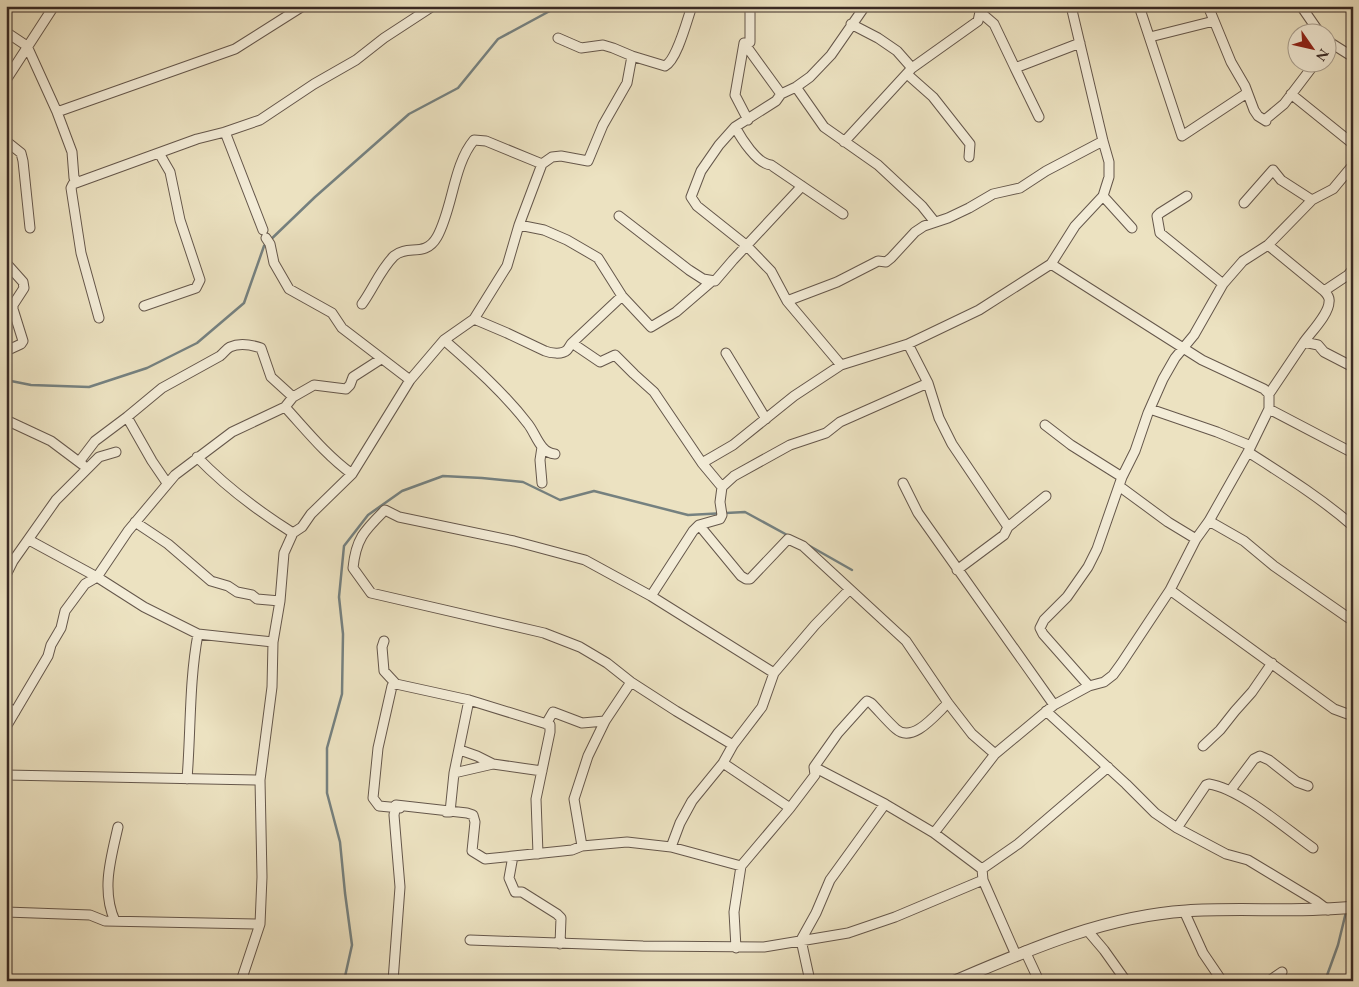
<svg xmlns="http://www.w3.org/2000/svg" width="1359" height="987" font-family="'EB Garamond',serif">
	<style>
		.lines { fill: none; stroke-linecap: round; stroke-linejoin: round }
		.stream { stroke: #758180; stroke-width: 2.5 }
		.minor-casing { stroke: #65574b; stroke-width: 11 }
		.tertiary-casing { stroke: #65574b; stroke-width: 13 }
		.minor { stroke: #f3ecd7; stroke-width: 9 }
		.tertiary { stroke: #f3ecd7; stroke-width: 11 }
	</style>
	<rect width="100%" height="100%" fill="#ece2c1"/>
	<filter id="stains"><feTurbulence type="fractalNoise" baseFrequency=".004" numOctaves="4"/><feColorMatrix values="0 0 0 0 .2 0 0 0 0 .09 0 0 0 0 .02 0 0 0 .5 -.17"/></filter>
	<radialGradient id="worn" r=".72"><stop offset=".6" stop-color="#630" stop-opacity="0"/><stop offset="1" stop-color="#630" stop-opacity=".3"/></radialGradient>
	<g class="lines">
		<path class="stream" d="M 6,380 L 31,385 L 89,387 L 147,368 L 197,343 L 244,303 L 264,246 L 315,197 L 409,114 L 458,88 L 498,39 L 559,6
			M 808,545 L 852,570
			M 1348,904 L 1353,886
			M 344,981 L 352,945 L 345,893 L 340,842 L 327,793 L 327,748 L 342,694 L 343,634 L 339,597 L 344,546 L 368,515 L 402,491 L 443,476 L 482,478 L 523,482 L 560,500 L 594,491 L 688,515 L 745,512 L 789,536
			M 1325,981 L 1338,945 L 1346,912"/>
		<g class="minor-casing">
			<path id="minor" d="M 750,6 L 750,42 L 744,43 L 781,94
				M 1139,6 L 1182,136 L 1247,93
				M 1208,6 L 1231,62 L 1245,86 L 1254,110 L 1258,116 L 1266,121 L 1266,119 L 1284,104 L 1316,62
				M 1301,6 L 1319,32
				M 980,12 L 994,24 L 1015,68
				M 851,24 L 878,38 L 897,51 L 912,68
				M 6,32 L 27,46 L 57,112 L 72,152 L 74,178 L 77,181
				M 1150,37 L 1214,21
				M 558,38 L 581,48 L 603,45 L 613,48 L 632,56 L 665,66 C 677,60 687,20 692,6
				M 1326,40 L 1353,57
				M 744,43 L 735,95 L 748,120
				M 907,74 L 933,97 L 970,144 L 969,157
				M 6,80 L 54,6
				M 796,87 L 824,127 L 878,165 L 922,206 L 934,221
				M 1291,94 L 1353,144
				M 57,112 L 235,49 L 303,6
				M 1039,117 L 1015,68 L 1080,43
				M 735,127 C 741,138 757,164 771,165 L 843,214
				M 225,132 L 263,230
				M 6,141 L 21,153 L 23,161 L 30,228
				M 844,142 L 912,68 L 978,21 L 980,12 L 978,6
				M 1103,196 L 1132,228
				M 1187,196 L 1160,213 L 1157,216 L 1160,233 L 1223,284
				M 1244,203 L 1273,170 L 1281,180 L 1312,200
				M 619,216 L 689,270 L 703,279 L 715,281 L 733,260 L 802,186
				M 519,225 L 544,230 L 567,240 L 598,258 L 622,296 L 651,327 L 676,312 L 712,281
				M 266,238 L 270,244 L 274,263 L 289,289 L 332,313 L 342,328 L 410,380
				M 1268,245 L 1324,291 C 1327,294 1330,298 1329,302 C 1329,314 1311,332 1304,342 L 1318,345 L 1324,352 L 1353,367
				M 6,263 L 23,282 L 24,288 L 13,305 L 13,309 L 23,341 L 21,344 L 6,351
				M 1324,291 L 1348,275 L 1353,269
				M 787,301 L 837,282 L 878,261 L 886,262 L 891,258 L 915,232 L 924,226 L 948,218 L 969,208 L 993,194 L 1020,188 L 1046,171 L 1103,141
				M 362,304 C 373,289 380,270 394,256 C 408,244 425,258 437,237 C 453,208 453,165 474,140 L 486,141 L 542,164
				M 144,306 L 196,288 L 200,280 L 180,220 L 170,172 L 159,153
				M 99,318 L 81,253 L 71,188 L 73,184 L 197,139 L 225,132 L 260,120 L 314,84 L 356,60 L 384,38 L 433,6
				M 474,319 L 507,333 L 545,351 C 550,353 562,355 567,350 C 569,348 570,345 572,343 L 622,296
				M 444,340 C 474,366 504,393 528,424 C 536,434 540,453 555,454
				M 572,343 L 600,362 L 615,355 L 634,374 L 654,392 L 702,463 L 722,487
				M 908,344 L 928,383 L 939,418 L 952,444 L 1008,527
				M 726,353 L 766,419
				M 841,365 L 787,301 L 771,271 L 746,245 L 697,206 L 691,197 L 701,171 L 719,145 L 735,127 L 776,101 L 781,94 L 796,87 L 810,77 L 831,55 L 865,6
				M 1269,394 L 1304,342
				M 285,407 C 307,431 326,455 352,474
				M 1150,409 L 1217,432 L 1251,446
				M 1269,409 L 1353,453
				M 127,417 L 152,461 L 167,483
				M 6,420 L 51,441 L 83,465
				M 1045,425 L 1071,445 L 1122,477
				M 542,447 L 540,460 L 542,483
				M 1248,452 C 1284,475 1321,498 1353,526
				M 197,457 C 226,487 258,511 293,533
				M 79,462 L 95,441 L 127,417 L 162,388 L 220,356 C 224,353 226,349 230,347 C 239,343 252,345 261,348 L 271,377 L 293,397
				M 702,463 L 733,445 L 794,396 L 841,365 L 908,344 L 979,310 L 1051,264 L 1075,226 L 1103,196 L 1109,177 L 1109,162 L 1103,141 L 1071,6
				M 903,483 L 918,513 L 1054,705
				M 1119,486 L 1168,522 L 1196,539
				M 1209,521 L 1244,541 L 1274,566 L 1353,621
				M 135,522 L 168,544 L 211,581 L 228,586 L 237,592 L 252,595 L 257,599 L 280,601
				M 699,525 L 741,576 L 746,579 L 750,579 L 788,539 L 803,546 L 906,641 L 948,703 L 972,734 L 995,754
				M 29,540 L 97,577 L 144,607 L 198,634 L 273,642
				M 957,570 L 1004,535 L 1008,527 L 1046,496
				M 6,575 L 13,561 L 56,500 L 99,457 L 116,452
				M 1170,590 L 1334,709 L 1353,716
				M 651,596 L 693,531 L 699,525 L 720,519 L 722,515 L 720,502 L 722,487 L 734,476 L 790,445 L 826,433 L 840,422 L 928,383
				M 384,641 L 382,647 L 384,671 L 396,684 L 469,700 L 550,725 L 550,732 L 536,799 L 538,854
				M 396,684 L 392,686 L 378,748 L 373,798 L 379,806 L 400,808
				M 1089,686 L 1043,634 L 1040,628 L 1044,620 L 1067,597 L 1088,567 L 1097,549 L 1122,477 L 1135,451 L 1148,413 L 1163,379 L 1175,358 L 1194,335 L 1223,284 L 1243,261 L 1268,245 L 1312,200 L 1333,189 L 1353,165
				M 6,707 L 15,712
				M 1046,711 L 1126,784 L 1155,813 L 1177,828 L 1226,854 L 1248,860 L 1316,901 L 1328,910
				M 546,724 L 553,712 L 582,723 L 605,721
				M 6,727 L 48,656 L 51,645 L 61,628 L 65,611 L 85,584 L 97,577 L 128,531 L 175,475 L 232,432 L 285,407 L 293,397 L 314,385 L 346,389 L 350,385 L 353,377 L 381,359
				M 733,745 L 676,711 L 631,682 L 607,663 L 580,647 L 544,633 L 371,593 L 353,568 C 356,538 365,530 385,510 L 399,517 L 514,541 L 585,560 L 651,596 L 774,673
				M 1203,746 L 1220,730 L 1235,711 L 1252,692 L 1272,663
				M 460,750 L 477,756 L 493,764
				M 723,763 L 790,808
				M 814,767 L 885,804 L 934,833 L 982,869 L 983,880 L 1016,955
				M 454,773 L 493,764 L 542,771
				M 6,775 L 260,780
				M 187,779 C 191,730 189,682 198,634
				M 1230,791 L 1254,759 L 1260,756 L 1269,760 L 1297,782 L 1308,786
				M 446,812 L 450,812 L 454,773 L 469,700
				M 1177,828 L 1206,785 L 1209,784 C 1241,789 1286,829 1313,848
				M 934,833 L 995,754 L 1054,705 L 1089,686 L 1104,682 L 1113,675 L 1121,664 L 1170,590 L 1196,539 L 1209,521 L 1248,452 L 1269,409 L 1269,394 L 1264,389 L 1202,360 L 1051,264
				M 582,846 L 574,799 L 588,756 L 605,721 L 631,682
				M 671,847 L 680,823 L 692,801 L 723,763 L 733,745 L 762,707 L 774,673 L 815,625 L 849,590
				M 513,856 L 509,878 L 515,892 L 522,892 L 557,914 L 561,918 L 560,944
				M 982,869 L 1018,844 L 1108,767
				M 1184,911 L 1203,953 L 1222,981
				M 6,912 L 90,915 L 105,921 L 260,924
				M 115,921 C 101,890 111,858 118,827
				M 1087,930 L 1104,950 L 1126,981
				M 470,940 L 643,946 L 764,947 L 848,933 L 895,917 L 983,880
				M 736,948 L 734,912 L 741,866 L 790,808 L 815,775 L 814,767 L 838,733 L 864,704 L 867,701 L 871,703 C 879,711 887,721 896,729 C 913,744 936,714 948,703
				M 1025,951 L 1039,981
				M 241,981 L 260,924 L 262,877 L 260,780 L 272,687 L 273,642 L 280,601 L 284,553 L 293,533 L 302,527 L 311,514 L 352,474 L 410,380 L 444,340 L 474,319 L 507,266 L 519,225 L 542,164 L 552,157 L 561,156 L 588,161 L 603,125 L 627,83 L 632,56
				M 393,981 L 400,887 L 394,815 L 396,805 L 467,813 L 473,815 L 475,822 L 472,851 L 485,859 L 572,850 L 582,846 L 627,842 L 671,847 L 741,866
				M 810,981 L 801,940 L 816,913 L 830,880 L 885,804
				M 1269,981 L 1282,972"/>
		</g>
		<g class="tertiary-casing">
			<path id="tertiary" d="M 955,981 C 1028,950 1105,916 1186,911 C 1241,907 1298,913 1353,907"/>
		</g>
		<use href="#minor" class="minor"/>
		<use href="#tertiary" class="tertiary"/>
	</g>
	<rect width="1359" height="987" fill="none" stroke="#ece2c1" stroke-width="25"/>
	<rect x="8" y="8" width="1344" height="972" fill="none" stroke="#382924" stroke-width="2.5"/>
	<rect x="12" y="12" width="1334" height="962" fill="none" stroke="#382924"/>
	<g transform="translate(1312 48) rotate(124)"><circle r="24" fill="#f3ecd7" stroke="#a89e8f"/>
	<path d="M0-4L9 19L0 12L-9 19Z" fill="#8f2418"/>
	<text y="-8" font-size="14" font-weight="bold" text-anchor="middle" fill="#382924">N</text>
	</g>
	<rect width="100%" height="100%" filter="url(#stains)"/>
	<rect width="100%" height="100%" fill="url(#worn)"/>
</svg>
